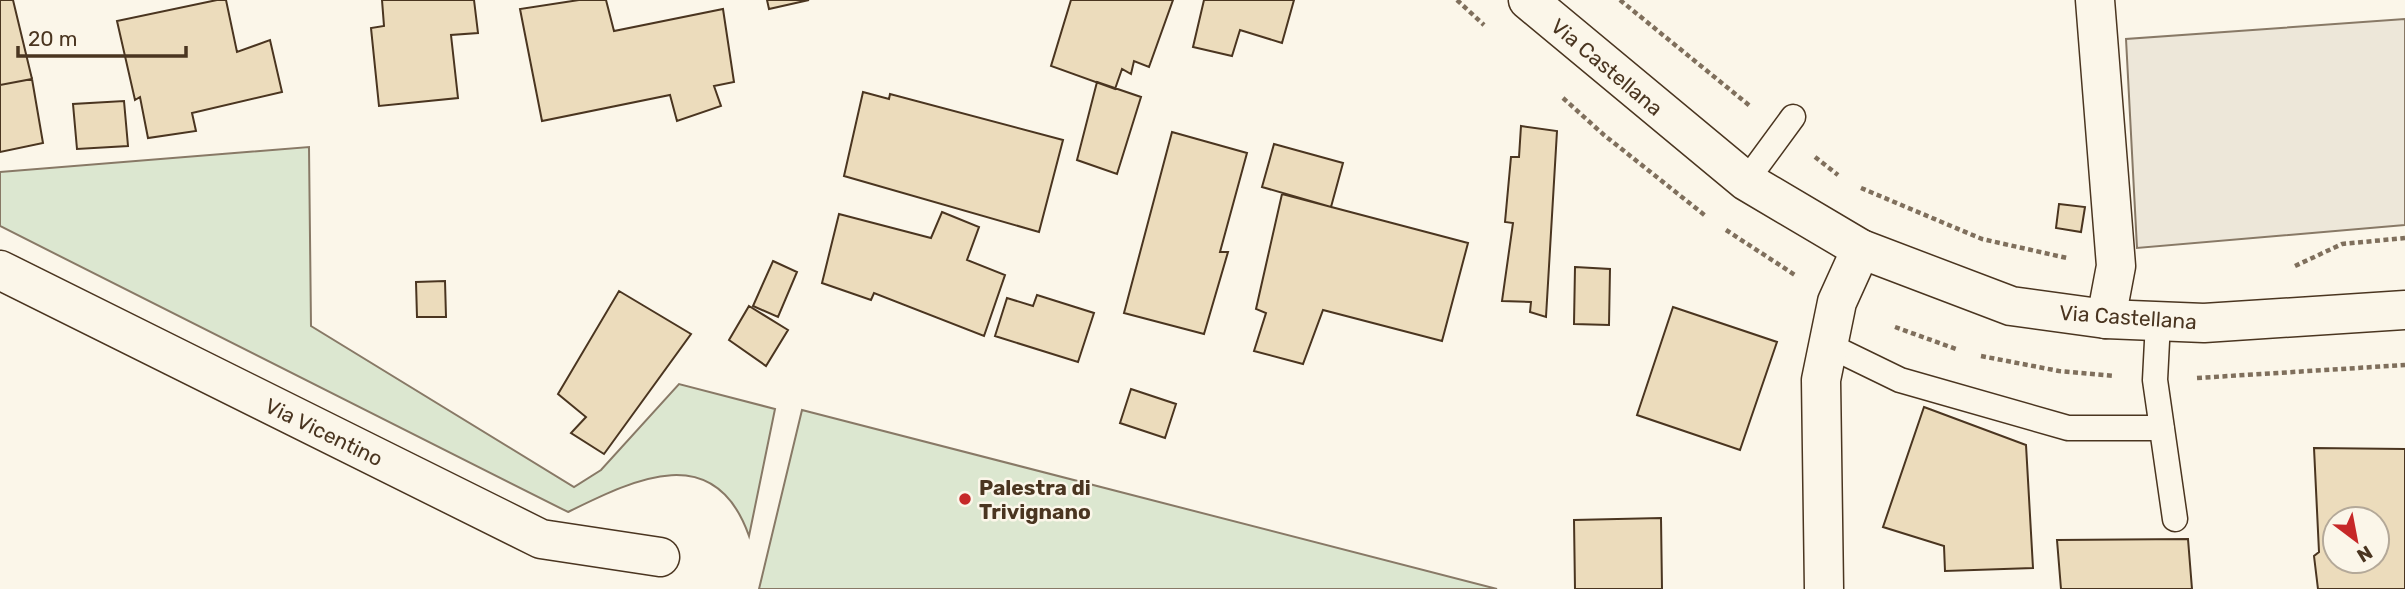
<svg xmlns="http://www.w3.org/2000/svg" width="2405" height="589" font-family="Rubik,sans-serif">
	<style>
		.green { fill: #dce7d0; stroke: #887966; stroke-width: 2 }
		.parking { fill: #ede7d9; stroke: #887966; stroke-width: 2 }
		.building { fill: #ecdcbc; stroke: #4a3520; stroke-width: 2; fill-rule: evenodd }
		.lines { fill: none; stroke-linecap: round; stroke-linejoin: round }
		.service-casing { stroke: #4a3520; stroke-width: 27 }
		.minor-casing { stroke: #4a3520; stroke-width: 41 }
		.primary-casing { stroke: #4a3520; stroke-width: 41 }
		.path { stroke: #7f6f5c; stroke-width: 4.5; stroke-dasharray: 5 3.5; stroke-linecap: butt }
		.service { stroke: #fbf6e9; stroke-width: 24 }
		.minor { stroke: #fbf6e9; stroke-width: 38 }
		.primary { stroke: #fbf6e9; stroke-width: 38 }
		.poi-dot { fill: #c62828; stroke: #fbf6e9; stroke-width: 2.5 }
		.labels { text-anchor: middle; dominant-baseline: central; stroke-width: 5; stroke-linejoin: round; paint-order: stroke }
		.street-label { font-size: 21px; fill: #4a3520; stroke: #fbf6e9 }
		.poi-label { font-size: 21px; font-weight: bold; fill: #4a3520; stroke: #fbf6e9; text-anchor: start }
	</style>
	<rect width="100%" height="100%" fill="#fbf6e9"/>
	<path class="green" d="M 309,147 L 311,326 L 574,487 L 601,470 L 679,384 L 775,409 L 749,536 C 715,439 635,479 568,512 L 0,226 L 0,172 Z
		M 802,410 L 1497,589 L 759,589 Z"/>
	<path class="parking" d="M 2405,19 L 2405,225 L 2137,248 L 2126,39 Z"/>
	<path class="building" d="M 0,0 L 13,0 L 32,79 L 0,85 Z
		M 217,0 L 226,0 L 237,52 L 270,40 L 282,92 L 192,113 L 196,131 L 148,138 L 140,97 L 135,100 L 117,21 Z
		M 382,0 L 474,0 L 478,33 L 451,35 L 458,98 L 379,106 L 371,28 L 384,26 Z
		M 579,0 L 606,0 L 614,31 L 723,9 L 734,82 L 714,86 L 721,106 L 677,121 L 670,95 L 542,121 L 520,9 Z
		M 767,0 L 809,0 L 769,9 Z
		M 1071,0 L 1173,0 L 1149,67 L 1134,61 L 1131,74 L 1122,69 L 1115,89 L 1051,66 Z
		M 1204,0 L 1294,0 L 1282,43 L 1240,30 L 1232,56 L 1193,47 Z
		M 32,79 L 43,143 L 0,152 L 0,85 Z
		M 1097,82 L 1141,97 L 1117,174 L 1077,160 Z
		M 863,92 L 889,99 L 890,94 L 1063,140 L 1039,232 L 844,176 Z
		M 124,101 L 128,146 L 77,149 L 73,104 Z
		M 1521,126 L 1557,131 L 1546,317 L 1530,312 L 1531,302 L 1502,301 L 1513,223 L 1505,222 L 1511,157 L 1519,157 Z
		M 1172,132 L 1247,153 L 1220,252 L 1228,252 L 1204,334 L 1124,313 Z
		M 1274,144 L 1343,163 L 1331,207 L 1262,187 Z
		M 1282,194 L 1468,243 L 1442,341 L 1323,310 L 1303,364 L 1254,351 L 1266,313 L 1256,309 Z
		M 2059,204 L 2085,207 L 2081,232 L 2056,228 Z
		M 942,212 L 979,227 L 967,260 L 1005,275 L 984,336 L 874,293 L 871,300 L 822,283 L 839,214 L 931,238 Z
		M 773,261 L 797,272 L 778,317 L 753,306 Z
		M 1575,267 L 1610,269 L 1609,325 L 1574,324 Z
		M 445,281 L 446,317 L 417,317 L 416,282 Z
		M 619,291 L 691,334 L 604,454 L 571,433 L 586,417 L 558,394 Z
		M 1037,295 L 1094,313 L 1078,362 L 995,336 L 1007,298 L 1033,306 Z
		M 749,306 L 788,330 L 766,366 L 729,340 Z
		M 1673,307 L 1777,342 L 1740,450 L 1637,415 Z
		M 1131,389 L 1176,404 L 1165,438 L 1120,423 Z
		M 1924,407 L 2026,445 L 2033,568 L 1945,571 L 1944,546 L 1883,527 Z
		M 2314,448 L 2405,449 L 2405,589 L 2318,589 L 2314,556 L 2319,552 ZM 2335,519 L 2377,519 L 2377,561 L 2335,561 Z
		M 1661,518 L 1662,589 L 1575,589 L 1574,520 Z
		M 2188,539 L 2192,589 L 2061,589 L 2057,540 Z"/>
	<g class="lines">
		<g class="service-casing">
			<path id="service" d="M 1746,181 L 1793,117
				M 2158,322 L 2155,380 L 2175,519
				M 1828,345 L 1900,380 L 2068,428 L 2162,428"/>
		</g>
		<g class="minor-casing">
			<path id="minor" d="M 2095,0 L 2116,266 L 2106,319
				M 0,270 L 541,539 L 660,557
				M 1824,589 L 1821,380 L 1837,302 L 1861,249"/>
		</g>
		<g class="primary-casing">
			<path id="primary" d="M 1528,0 L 1746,181 L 1861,249 L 2011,306 L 2106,319 L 2204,323 L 2405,310"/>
		</g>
		<path class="path" d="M 1457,0 L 1484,25
			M 1620,0 L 1750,106
			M 1563,98 L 1604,135 L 1707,217
			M 1815,157 L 1838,175
			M 1861,188 L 1982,239 L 2067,258
			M 1726,230 L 1795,275
			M 2295,266 L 2342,244 L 2405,238
			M 1895,327 L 1956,349
			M 1981,356 L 2059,371 L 2114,376
			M 2197,378 L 2405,365"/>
		<use href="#service" class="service"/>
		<use href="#minor" class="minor"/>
		<use href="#primary" class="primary"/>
	</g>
	<circle class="poi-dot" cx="965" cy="499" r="7"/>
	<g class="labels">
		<g class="street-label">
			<text transform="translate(1607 67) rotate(40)">Via Castellana</text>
			<text transform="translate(2128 317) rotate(4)">Via Castellana</text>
			<text transform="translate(324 432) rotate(26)">Via Vicentino</text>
		</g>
		<g class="poi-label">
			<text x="979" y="487">Palestra di<tspan x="979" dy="24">Trivignano</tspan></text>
		</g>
	</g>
	<g transform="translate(2356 540) rotate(148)"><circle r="33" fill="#fbf6e9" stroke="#b4a999" stroke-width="2"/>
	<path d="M0-5L12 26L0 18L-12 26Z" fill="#c62828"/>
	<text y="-10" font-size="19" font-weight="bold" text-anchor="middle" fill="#4a3520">N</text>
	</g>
	<path d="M18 46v10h168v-10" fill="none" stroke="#4a3520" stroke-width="3.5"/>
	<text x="28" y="46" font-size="21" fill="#4a3520" stroke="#fbf6e9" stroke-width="5" paint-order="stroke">20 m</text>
</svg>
